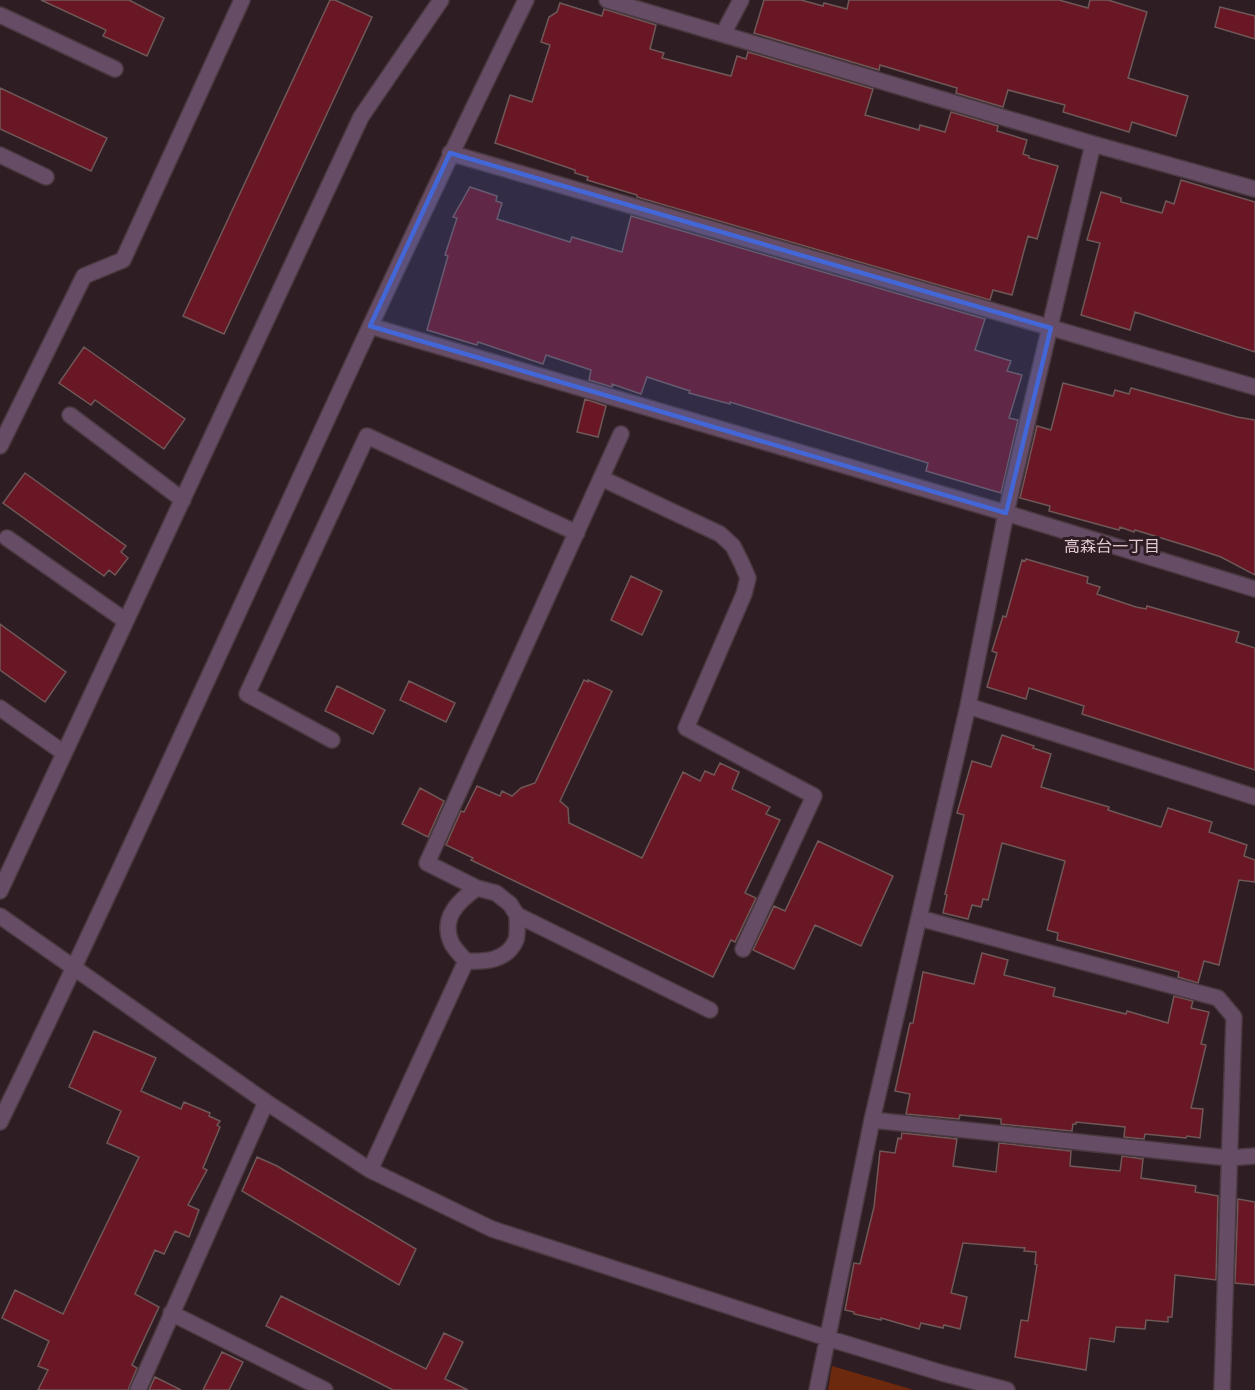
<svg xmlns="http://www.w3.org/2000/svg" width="1255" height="1390" font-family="Ubuntu,'Noto Sans JP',sans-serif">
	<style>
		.green { fill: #6c290d }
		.building { fill: #691724; stroke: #6f5858; stroke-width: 1.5 }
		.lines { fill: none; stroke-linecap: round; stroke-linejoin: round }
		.minor-casing { stroke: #4a3940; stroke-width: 18 }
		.minor { stroke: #664c65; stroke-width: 15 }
		.marked { fill: #4367d7; fill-opacity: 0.2; stroke: #4367d7; stroke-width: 4.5; stroke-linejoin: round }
		.labels { text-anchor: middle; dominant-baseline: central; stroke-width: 6; stroke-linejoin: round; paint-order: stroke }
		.neighbourhood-label { font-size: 16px; fill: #e1c8d1; stroke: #2f1d24 }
	</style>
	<rect width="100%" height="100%" fill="#2f1d24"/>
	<path class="green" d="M 832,1366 L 914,1390 L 828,1390 Z"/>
	<path class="building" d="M 41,0 L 129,0 L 164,18 L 147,56 L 103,36 L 106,30 Z
		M 330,0 L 335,0 L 372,17 L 224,334 L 183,316 Z
		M 764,0 L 801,0 L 823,6 L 824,3 L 847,9 L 849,0 L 1059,0 L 1088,8 L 1090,0 L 1108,0 L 1147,12 L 1128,78 L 1188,96 L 1176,136 L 1132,122 L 1129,132 L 1063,112 L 1065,105 L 1008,90 L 1003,107 L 956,93 L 957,88 L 880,65 L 879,70 L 754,33 Z
		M 560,3 L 602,16 L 604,9 L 656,25 L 650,49 L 664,53 L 662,58 L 731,76 L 737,56 L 746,59 L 748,52 L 873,89 L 865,115 L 919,130 L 920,125 L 945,132 L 951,112 L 998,126 L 997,131 L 1027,140 L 1023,154 L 1029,156 L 1029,158 L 1058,166 L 1037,239 L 1028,236 L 1012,295 L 993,290 L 990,300 L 637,197 L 637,195 L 587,180 L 588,177 L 575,173 L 575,170 L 495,143 L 510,95 L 532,102 L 550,45 L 541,42 L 549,17 L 557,12 Z
		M 1220,7 L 1255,16 L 1255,39 L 1215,27 Z
		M 0,88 L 107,138 L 91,171 L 0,129 Z
		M 1181,180 L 1255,202 L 1255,352 L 1135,312 L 1130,330 L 1081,315 L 1100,243 L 1087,240 L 1101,192 L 1121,198 L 1121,202 L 1162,213 L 1166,201 L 1174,204 Z
		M 470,187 L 497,196 L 496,201 L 502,203 L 497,219 L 570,242 L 572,237 L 622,252 L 631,216 L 985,319 L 975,350 L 1011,361 L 1007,371 L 1022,375 L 1009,418 L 1018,420 L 1001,493 L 926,471 L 928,463 L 730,402 L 730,404 L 689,393 L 690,391 L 647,377 L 641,394 L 612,384 L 612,387 L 589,380 L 591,370 L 546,355 L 543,364 L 478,342 L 477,345 L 427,330 L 448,256 L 445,255 L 457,218 L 453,217 Z
		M 84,347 L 185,419 L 164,449 L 95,400 L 91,405 L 59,383 Z
		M 1063,383 L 1113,396 L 1115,390 L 1129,394 L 1131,388 L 1237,417 L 1255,420 L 1255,575 L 1221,557 L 1194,548 L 1135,530 L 1134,532 L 1120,527 L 1119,530 L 1049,511 L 1050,506 L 1020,498 L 1037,426 L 1051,430 Z
		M 585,399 L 606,406 L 598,437 L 577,432 Z
		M 25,473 L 126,546 L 121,552 L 128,558 L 115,575 L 109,570 L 104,576 L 3,503 Z
		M 1026,559 L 1088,577 L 1087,583 L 1100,587 L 1097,594 L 1136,607 L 1146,609 L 1147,606 L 1239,632 L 1236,642 L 1255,648 L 1255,770 L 1082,714 L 1084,706 L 1029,688 L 1026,699 L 987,687 L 997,653 L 992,651 L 1003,616 L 1006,617 L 1022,560 L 1025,561 Z
		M 631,576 L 662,591 L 642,635 L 611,620 Z
		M 0,624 L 66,672 L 45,702 L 0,670 Z
		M 584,680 L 588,682 L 588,680 L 612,691 L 560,801 L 568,808 L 569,823 L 642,858 L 683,772 L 700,781 L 705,771 L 714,775 L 720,763 L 739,772 L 732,789 L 770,807 L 766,814 L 780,820 L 745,893 L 756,898 L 735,942 L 731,940 L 713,977 L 471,860 L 473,858 L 446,845 L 461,811 L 464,812 L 477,786 L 500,796 L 502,791 L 512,796 L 521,788 L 535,783 Z
		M 409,681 L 455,703 L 446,722 L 400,700 Z
		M 337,686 L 385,710 L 373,734 L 325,711 Z
		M 1002,735 L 1034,746 L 1033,748 L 1051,754 L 1041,787 L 1109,807 L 1108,810 L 1161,827 L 1168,808 L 1212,822 L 1209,832 L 1247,845 L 1244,856 L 1255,860 L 1255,882 L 1239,880 L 1219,965 L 1204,961 L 1198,983 L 1178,977 L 1179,972 L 1057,940 L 1058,933 L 1047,930 L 1065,861 L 1002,843 L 988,900 L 983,899 L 981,907 L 972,905 L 968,919 L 943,913 L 947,895 L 945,894 L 964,815 L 957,813 L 972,761 L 991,767 Z
		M 420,788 L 444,801 L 428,837 L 402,824 Z
		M 818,841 L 893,876 L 861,946 L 815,925 L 794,969 L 753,950 L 774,906 L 785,911 Z
		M 982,953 L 1008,960 L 1004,975 L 1055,988 L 1053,996 L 1126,1014 L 1127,1011 L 1168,1023 L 1174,996 L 1193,1001 L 1191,1008 L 1209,1012 L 1201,1044 L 1206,1045 L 1191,1108 L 1203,1109 L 1200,1138 L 1187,1136 L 1186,1138 L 1145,1134 L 1144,1139 L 1124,1137 L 1125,1127 L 1076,1122 L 1076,1124 L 1073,1124 L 1072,1131 L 1001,1124 L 1001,1119 L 960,1115 L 959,1119 L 906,1114 L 910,1094 L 895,1091 L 910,1023 L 913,1023 L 923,972 L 974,984 Z
		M 94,1031 L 156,1058 L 141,1091 L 181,1109 L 184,1102 L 210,1113 L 209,1116 L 220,1121 L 217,1125 L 220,1127 L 203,1168 L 207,1170 L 188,1205 L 199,1210 L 189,1237 L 175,1231 L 164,1254 L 155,1250 L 135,1294 L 159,1307 L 132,1365 L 137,1368 L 128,1390 L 38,1390 L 48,1370 L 38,1366 L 49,1341 L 2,1318 L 15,1290 L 63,1314 L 139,1157 L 107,1143 L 121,1111 L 69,1087 Z
		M 902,1133 L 957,1139 L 953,1166 L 996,1172 L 999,1143 L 1071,1151 L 1070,1166 L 1120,1171 L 1122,1156 L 1143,1159 L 1141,1178 L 1196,1186 L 1195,1192 L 1218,1196 L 1216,1280 L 1175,1275 L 1172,1317 L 1168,1317 L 1168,1322 L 1146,1320 L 1145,1329 L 1116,1327 L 1114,1342 L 1090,1338 L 1086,1370 L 1015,1357 L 1021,1320 L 1028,1321 L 1037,1265 L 1035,1264 L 1036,1252 L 1024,1251 L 1025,1248 L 963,1243 L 951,1293 L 967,1297 L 960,1329 L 944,1325 L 943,1328 L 921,1323 L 919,1329 L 881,1318 L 881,1320 L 854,1314 L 854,1312 L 845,1310 L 854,1263 L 860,1264 L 874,1207 L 880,1151 L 895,1153 L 898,1138 L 901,1139 Z
		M 257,1157 L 277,1166 L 416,1249 L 399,1285 L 242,1191 Z
		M 1238,1199 L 1255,1202 L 1255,1285 L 1235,1283 Z
		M 281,1296 L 426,1369 L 444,1333 L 463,1342 L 445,1379 L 468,1390 L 393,1390 L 266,1326 Z
		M 222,1352 L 243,1362 L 229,1390 L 203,1390 Z
		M 155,1377 L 181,1390 L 149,1390 Z"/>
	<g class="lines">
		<g class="minor-casing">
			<path id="minor" d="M 607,0 L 1093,144 L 1255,189
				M 0,15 L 115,69
				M 723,34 L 741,0
				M 450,153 L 1255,387
				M 0,155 L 46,177
				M 370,326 L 1006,513 L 1255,589
				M 70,415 L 183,500
				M 621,434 L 427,863 L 477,888 L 496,893 L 510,904 L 517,915 L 710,1010
				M 0,446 L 84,276 L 123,260 L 242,0
				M 601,478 L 720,534 L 733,546 L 742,564 L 748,578 L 744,594 L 686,728 L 814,796 L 743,949
				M 7,538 L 126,621
				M 968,706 L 1255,797
				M 0,708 L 64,753
				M 332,740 L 247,694 L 367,436 L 577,533
				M 0,891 L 361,117 L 441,0
				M 0,916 L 266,1102 L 370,1170 L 492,1229 L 827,1338 L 942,1373 L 1007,1390
				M 919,918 L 1218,998 L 1234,1017 L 1222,1390
				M 466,961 C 461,955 454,949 451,942 C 441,918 458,901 477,888
				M 872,1120 L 1229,1158 L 1255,1156
				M 0,1122 C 180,751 343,371 526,0
				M 370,1170 L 466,961 C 485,962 507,961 516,940 C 518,933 517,922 517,915
				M 171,1313 L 325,1390
				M 138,1390 L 266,1102
				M 817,1390 L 872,1120 L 968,706 L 1006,513 L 1093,144"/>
		</g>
		<use href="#minor" class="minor"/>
	</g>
	<path class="marked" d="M 450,153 L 1051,328 L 1006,513 L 370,326 Z"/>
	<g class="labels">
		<g class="neighbourhood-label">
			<text x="1112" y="546">高森台一丁目</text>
		</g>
	</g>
</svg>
